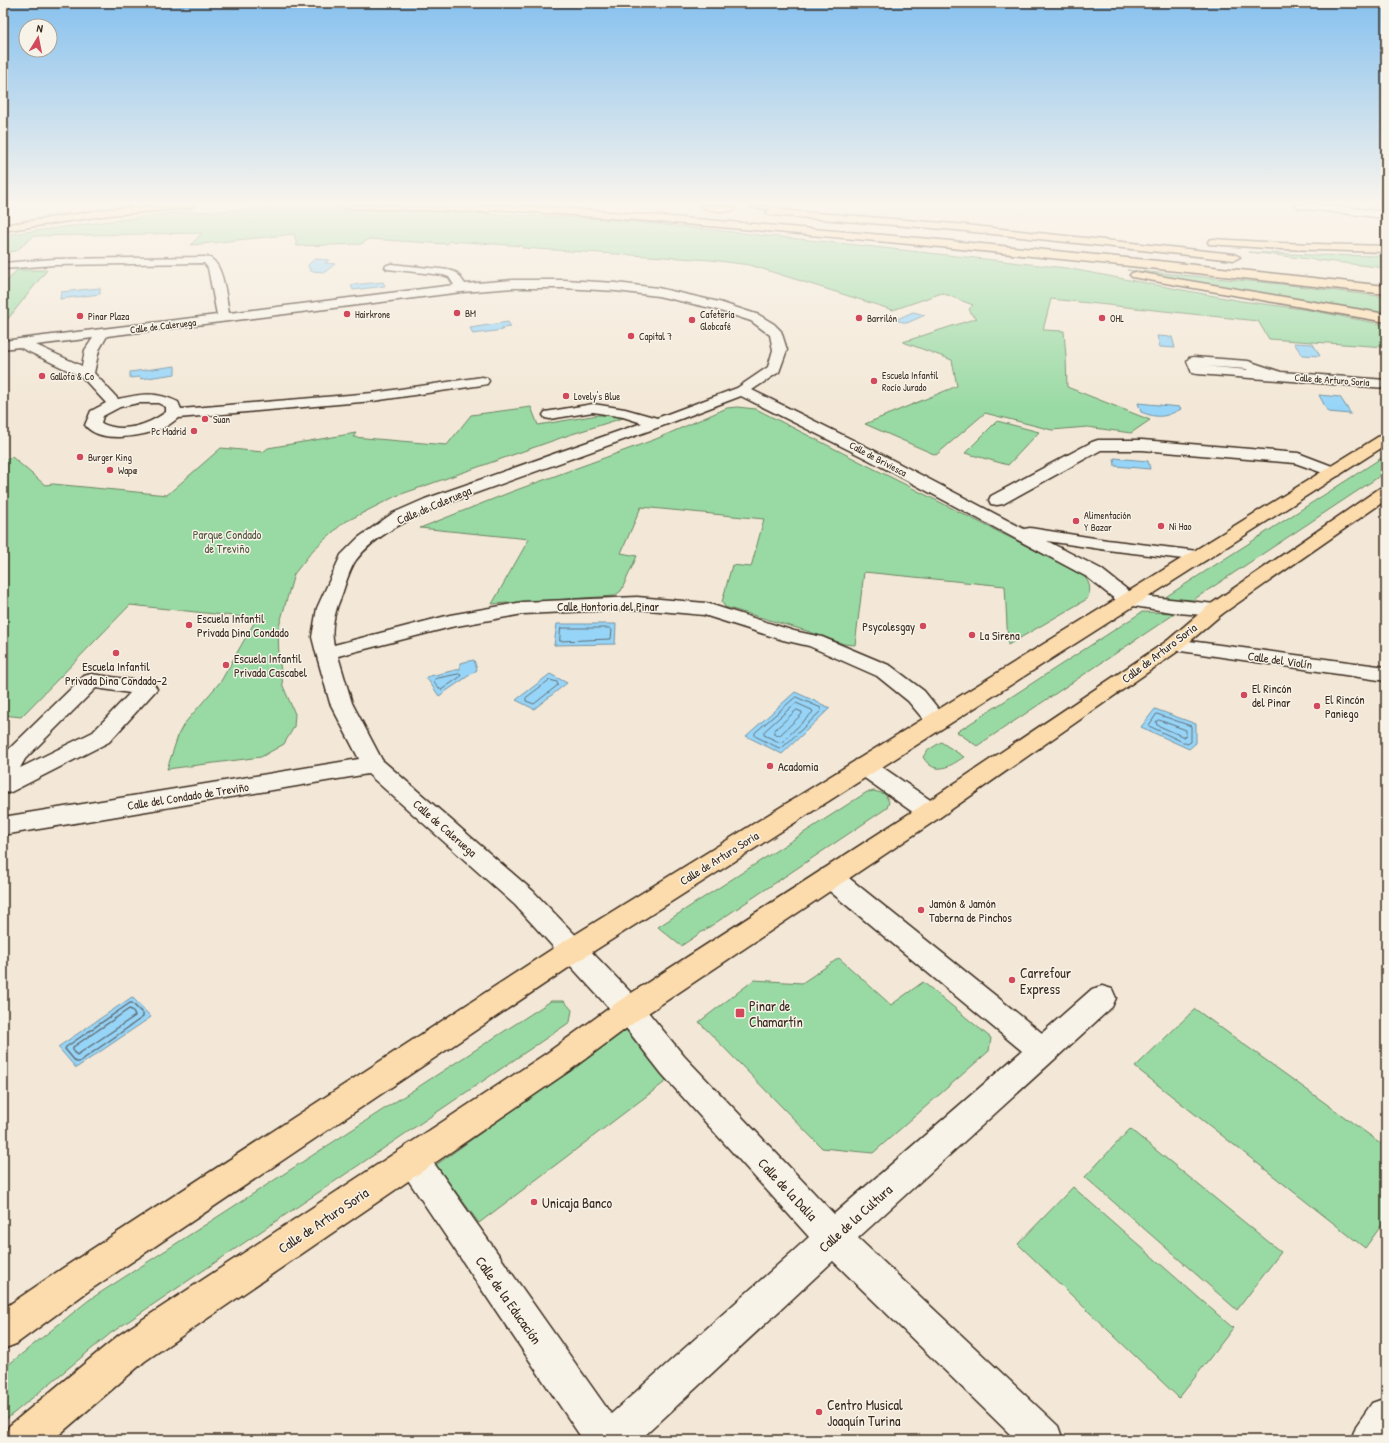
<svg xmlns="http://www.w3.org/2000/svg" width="1389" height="1443" font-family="'Patrick Hand',sans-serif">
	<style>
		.green { fill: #99daa4; stroke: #6a8261 }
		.water { fill: #97d5f8; stroke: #7291a1 }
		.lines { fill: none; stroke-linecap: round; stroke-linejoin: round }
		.shore-far1 { stroke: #606e75; stroke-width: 1 }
		.shore { stroke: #606e75; stroke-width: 1.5 }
		.minor-casing { stroke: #3b2a1e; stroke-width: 3 }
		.primary-casing { stroke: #3b2a1e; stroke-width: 3 }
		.motorway-casing { stroke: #3b2a1e; stroke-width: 3 }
		.minor { fill: #f7f3e8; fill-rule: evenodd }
		.primary { fill: #fcdcac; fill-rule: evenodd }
		.motorway { fill: #fcdcac; fill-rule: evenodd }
		.poi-dot { fill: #d1495b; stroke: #f7f3e8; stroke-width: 1.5 }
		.labels { text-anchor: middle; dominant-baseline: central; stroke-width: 3; stroke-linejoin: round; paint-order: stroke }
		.far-poi-label { font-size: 10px; fill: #3b2a1e; stroke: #f7f3e8; text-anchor: start }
		.far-street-label { font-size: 10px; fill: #3b2a1e; stroke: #f7f3e8 }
		.street-label { font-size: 12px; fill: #3b2a1e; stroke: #f7f3e8 }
		.park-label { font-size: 12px; fill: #525640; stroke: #f7f3e8 }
		.poi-label { font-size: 12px; fill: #3b2a1e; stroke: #f7f3e8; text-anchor: start }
		.near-poi-label { font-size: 14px; fill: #3b2a1e; stroke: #f7f3e8; text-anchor: start }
		.near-street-label { font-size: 14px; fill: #3b2a1e; stroke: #f7f3e8 }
	</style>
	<rect width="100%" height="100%" fill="#f3e8d7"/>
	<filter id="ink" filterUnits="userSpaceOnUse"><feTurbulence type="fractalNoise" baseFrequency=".025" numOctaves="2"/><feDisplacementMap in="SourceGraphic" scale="8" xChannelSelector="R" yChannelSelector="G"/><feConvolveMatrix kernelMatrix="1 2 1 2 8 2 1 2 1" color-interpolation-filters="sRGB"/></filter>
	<g filter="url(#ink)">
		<path class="green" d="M 281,208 L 394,210 L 607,219 L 856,245 L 1066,268 L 1241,301 L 1309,310 L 1386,325 L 1386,347 L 1269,339 L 1258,321 L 1051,299 L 1043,330 L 1064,331 L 1066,357 L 1067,387 L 1150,420 L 1131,433 L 1087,427 L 1052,430 L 985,413 L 936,455 L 865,424 L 957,386 L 952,360 L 903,342 L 977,318 L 972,315 L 969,309 L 973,305 L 942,293 L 893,310 L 750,265 L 711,260 L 522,248 L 524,246 L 450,241 L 447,244 L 369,239 L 361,244 L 297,246 L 294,234 L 191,245 L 202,233 L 34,236 L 16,251 L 3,252 L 3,235 L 173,213 Z
			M 1249,252 L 1312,255 L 1386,256 L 1386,268 Z
			M 17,270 L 47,270 L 3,325 L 3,286 Z
			M 1127,270 L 1281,284 L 1386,297 L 1386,314 Z
			M 531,407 L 538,425 L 598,415 L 629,416 L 569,435 L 396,496 L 343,523 L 313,550 L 294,574 L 278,630 L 279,657 L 283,686 L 295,714 L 294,727 L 284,744 L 261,757 L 167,769 L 179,733 L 184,724 L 221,681 L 255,621 L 243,617 L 130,605 L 21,717 L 3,715 L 3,460 L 12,457 L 45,485 L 53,484 L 167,495 L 221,448 L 263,452 L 268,448 L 356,433 L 353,437 L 447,445 L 471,415 Z
			M 737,407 L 756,409 L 1082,574 C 1090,583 1092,588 1087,599 L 1008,645 L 1005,586 L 864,572 L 855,645 L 844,644 L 807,631 L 725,607 L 722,602 L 732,565 L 751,567 L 764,519 L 641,507 L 621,553 L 637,556 L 621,591 L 614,596 L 492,604 L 529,539 L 420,528 L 511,492 L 656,439 L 727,408 Z
			M 997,421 L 1039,432 L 1008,465 L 965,453 Z
			M 1386,455 L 1386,472 L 1193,600 L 1164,598 Z
			M 1142,612 L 1176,613 L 977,746 L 957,732 Z
			M 941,742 L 964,757 C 950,766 935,777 923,757 L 927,751 Z
			M 874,791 L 885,794 L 889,802 L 887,808 L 681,946 L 658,927 L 867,792 Z
			M 839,958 L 891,1005 L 923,982 L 991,1038 L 989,1051 L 873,1153 L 822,1148 L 699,1022 L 754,980 L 802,983 Z
			M 551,1001 L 564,1001 L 572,1010 L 570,1022 L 111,1333 L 3,1422 L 3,1369 L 89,1300 Z
			M 1195,1009 L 1386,1147 L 1386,1219 L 1365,1248 L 1135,1067 Z
			M 626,1029 L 669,1079 L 479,1223 L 436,1165 Z
			M 1130,1129 L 1281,1252 L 1237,1310 L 1085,1177 Z
			M 1073,1187 L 1233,1328 L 1179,1398 L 1018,1244 Z"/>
		<path class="water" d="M 315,259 L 329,260 L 325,263 L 335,264 L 325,272 L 310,271 L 308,265 Z
			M 383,282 L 385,286 L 353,290 L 351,285 Z
			M 100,288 L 100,294 L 60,299 L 61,292 Z
			M 913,312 L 925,315 L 907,323 L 895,320 Z
			M 508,322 L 511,327 L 502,328 L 503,330 L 473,334 L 470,328 Z
			M 1157,336 L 1172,337 L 1175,348 L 1160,347 Z
			M 1294,343 L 1313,344 L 1320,356 L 1302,355 Z
			M 175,366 L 175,374 L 141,379 L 140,377 L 130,378 L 130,372 Z
			M 1319,395 L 1340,397 L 1351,414 L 1328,412 Z
			M 1138,403 L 1180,407 L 1181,409 C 1165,417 1159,419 1141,412 Z
			M 1114,458 L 1148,461 L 1150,469 L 1115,466 Z
			M 557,624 L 616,624 L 615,644 L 554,645 Z
			M 474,660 L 477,670 L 439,696 L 426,677 L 460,669 L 460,663 Z
			M 550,674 L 567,683 L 534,709 L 516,700 Z
			M 795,692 L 830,708 L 782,754 L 746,736 Z
			M 1155,709 L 1196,724 L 1196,743 L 1189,749 L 1141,727 Z
			M 132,997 L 151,1017 L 76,1068 L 58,1047 Z"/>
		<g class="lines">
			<path class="shore-far1" d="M 561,628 L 610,628 L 612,630 L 611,639 L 560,641 Z
				M 459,674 L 461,675 L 460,677 L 441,690 L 434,682 L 435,679 Z
				M 550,680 L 557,682 L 558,685 L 534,704 L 526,701 L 526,698 Z
				M 796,697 L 821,708 L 821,711 L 781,749 L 755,736 L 755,733 Z
				M 796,703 L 812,710 L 813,712 L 781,743 L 764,735 L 764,732 Z
				M 797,710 L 802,712 L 802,714 L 780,735 L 774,734 L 774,731 Z
				M 1157,714 L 1191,726 L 1191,742 L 1187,744 L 1149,726 Z
				M 1159,720 L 1186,730 L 1186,736 L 1184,737 L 1157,725 L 1156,722 Z"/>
			<path class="shore" d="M 130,1003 L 132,1003 L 143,1014 L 143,1017 L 79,1062 L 76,1062 L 65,1049 L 66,1047 Z
				M 129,1009 L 132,1010 L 135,1016 L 77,1055 L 73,1050 L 73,1047 Z"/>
			<g class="minor-casing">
				<path id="minor" d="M 1293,205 L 1324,205 L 1386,212 L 1386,218 L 1298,208 Z
					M 207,257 C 224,261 226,298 229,313 L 454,285 L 449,277 L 443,275 L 387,269 L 385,267 L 387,265 L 391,264 L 449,270 L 457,273 L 465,284 L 513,280 L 564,280 L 616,283 L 658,288 L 719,302 L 759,315 L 774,324 L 781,331 L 787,350 L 779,372 L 752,390 L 881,454 L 1024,529 L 1030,528 L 1107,540 L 1206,552 L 1209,556 L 1206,560 L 1200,561 L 1107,550 L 1047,541 L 1101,569 L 1134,595 L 1215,604 L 1222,606 L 1225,610 L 1222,614 L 1215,616 L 1178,613 L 1121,604 L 1087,577 L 869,460 L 741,396 L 662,426 L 437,507 C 409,519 375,535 356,560 C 349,570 345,586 341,597 C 335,611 330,630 334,645 L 450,615 L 523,602 L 637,597 L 706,603 L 794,631 L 822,637 L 891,666 L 924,691 L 948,721 L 945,726 L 937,728 L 929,726 L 908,701 L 877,676 L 809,646 L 783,640 L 704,615 L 637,609 L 523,614 L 451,627 L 338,656 L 352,703 L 382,760 L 533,891 L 639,1001 L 684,1056 L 834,1214 L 1022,1051 L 821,884 L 817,877 L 821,870 L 830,867 L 839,870 L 1042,1033 L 1092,989 L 1102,986 L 1112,989 L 1116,998 L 1112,1007 L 858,1238 L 1058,1426 L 1063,1440 L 1016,1440 L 833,1261 L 640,1440 L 583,1440 L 402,1171 L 397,1160 L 402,1149 L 413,1145 L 424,1149 L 611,1414 L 809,1237 L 662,1074 L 619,1019 L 515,905 L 368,774 L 3,835 L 3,817 L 359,759 L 330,703 L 316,653 L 312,637 L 317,608 L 341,555 L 358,538 L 393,513 L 425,499 L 642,423 L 623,417 L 593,412 L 550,419 L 545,418 L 543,415 L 545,412 L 593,404 L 625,409 L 657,418 L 737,388 L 768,367 L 773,350 L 770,335 L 751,321 L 711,308 L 658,296 L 616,291 L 564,288 L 513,288 L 462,292 L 107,336 L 99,350 L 94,373 L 118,399 C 142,394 155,391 178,402 L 181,409 L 373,393 L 482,377 L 487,378 L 489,381 L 487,384 L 482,385 L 373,401 L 178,418 C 174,421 169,425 165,427 C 146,436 99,445 85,425 L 91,411 L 106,403 L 82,377 L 19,347 L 3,349 L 3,341 L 217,315 L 208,268 L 204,263 L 54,265 L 3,269 L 3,263 L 54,259 ZM 93,338 L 85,350 L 82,366 L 36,345 ZM 138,403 L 158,403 L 166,407 L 166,412 C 148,425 123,434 101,423 L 103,416 L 120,407 Z
					M 1194,357 L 1248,361 L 1281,372 L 1386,380 L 1386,388 L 1197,374 L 1192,373 L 1187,361 L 1189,358 ZM 1202,366 L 1246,369 L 1248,370 L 1203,366 Z
					M 1098,440 L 1142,440 L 1298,453 L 1340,469 L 1342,472 L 1340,475 L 1334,477 L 1295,463 L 1142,450 L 1101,450 L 1003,504 L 997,505 L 991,504 L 989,500 L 991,496 L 1092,442 Z
					M 1174,639 L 1386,667 L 1386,681 L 1167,649 L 1164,645 L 1167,641 Z
					M 91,674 L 146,682 L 154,684 L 157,689 L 109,742 L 11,792 L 3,794 L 3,758 L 9,749 L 84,676 ZM 96,688 L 130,693 L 93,732 L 20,768 L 25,759 Z
					M 864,758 L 872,760 L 939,806 L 942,812 L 939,818 L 930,821 L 921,818 L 856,772 L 852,766 L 856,760 Z
					M 1386,1398 L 1386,1440 L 1351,1440 L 1356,1426 L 1372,1403 Z"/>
			</g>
			<g class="primary-casing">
				<path id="primary" d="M 1386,433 L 1386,445 L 583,958 L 87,1292 L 16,1344 L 3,1349 L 3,1309 L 63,1268 L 563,942 L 1381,435 Z
					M 1386,487 L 1386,500 L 1222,614 L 1181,649 L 939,818 L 639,1019 L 569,1071 L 145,1361 L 53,1440 L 4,1440 L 9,1426 L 119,1335 L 547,1053 L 619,1001 L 921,806 L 1167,641 L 1208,606 L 1380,488 Z"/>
			</g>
			<g class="motorway-casing">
				<path id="motorway" d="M 156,205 L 195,205 L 190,208 L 109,215 L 3,231 L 3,225 L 109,209 Z
					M 335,205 L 514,205 L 588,210 L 930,239 L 1158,261 L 1386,286 L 1386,294 C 1089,260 791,231 493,209 L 488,212 L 340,208 Z
					M 699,205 L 723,205 L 734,207 L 735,209 C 730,214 704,210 699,205 Z
					M 748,205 L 790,205 L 791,207 L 790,209 L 778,210 L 956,224 L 1234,254 L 1240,257 L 1234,260 L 956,230 L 771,215 L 766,212 L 771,209 L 753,208 Z
					M 1213,239 L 1281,243 L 1386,246 L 1386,252 L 1281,249 L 1209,244 L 1208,242 L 1209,240 Z
					M 1136,272 L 1386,314 L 1386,322 L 1132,277 L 1130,275 L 1132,273 Z"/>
			</g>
			<use href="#minor" class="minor"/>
			<use href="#primary" class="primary"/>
			<use href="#motorway" class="motorway"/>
		</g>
	</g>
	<linearGradient id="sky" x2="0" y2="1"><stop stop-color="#87c1ee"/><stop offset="0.5" stop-color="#faf5ed"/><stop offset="1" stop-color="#faf5ed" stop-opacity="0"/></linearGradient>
	<rect width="1389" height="407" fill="url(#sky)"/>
	<g class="poi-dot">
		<circle cx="457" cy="313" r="4"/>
		<circle cx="347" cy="314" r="4"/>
		<circle cx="80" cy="316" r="4"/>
		<circle cx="859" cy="318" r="4"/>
		<circle cx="1102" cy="318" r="4"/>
		<circle cx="692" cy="320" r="4"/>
		<circle cx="631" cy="336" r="4"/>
		<circle cx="42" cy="376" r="4"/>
		<circle cx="874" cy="381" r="4"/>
		<circle cx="566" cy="396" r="4"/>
		<circle cx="205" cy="419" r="4"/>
		<circle cx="194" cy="431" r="4"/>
		<circle cx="80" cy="457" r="4"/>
		<circle cx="110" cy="470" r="4"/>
		<circle cx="1076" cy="521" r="4"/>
		<circle cx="1161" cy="526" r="4"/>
		<circle cx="189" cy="625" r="4"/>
		<circle cx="923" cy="626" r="4"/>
		<circle cx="972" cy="635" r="4"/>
		<circle cx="116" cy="653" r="4"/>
		<circle cx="226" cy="665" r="4"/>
		<circle cx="1244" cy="695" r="4"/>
		<circle cx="1317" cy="706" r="4"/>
		<circle cx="770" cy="766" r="4"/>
		<circle cx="921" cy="910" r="4"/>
		<circle cx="1012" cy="980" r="4"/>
		<rect x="735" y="1008" width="10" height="10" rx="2"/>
		<circle cx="534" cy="1202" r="4"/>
		<circle cx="819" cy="1412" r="4"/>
	</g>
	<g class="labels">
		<g class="far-poi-label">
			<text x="465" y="313">BM</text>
			<text x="355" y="314">Hairkrone</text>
			<text x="700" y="314">Cafetería<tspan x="700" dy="12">Globcafé</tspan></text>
			<text x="88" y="316">Pinar Plaza</text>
			<text x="867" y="318">Barrilón</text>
			<text x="1110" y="318">OHL</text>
			<text x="639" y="336">Capital 7</text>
			<text x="882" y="375">Escuela Infantil<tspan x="882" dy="12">Rocío Jurado</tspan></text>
			<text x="50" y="376">Gallofa &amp; Co</text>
			<text x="574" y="396">Lovely's Blue</text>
			<text x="213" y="419">Suan</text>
			<text x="186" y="431" text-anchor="end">Pc Madrid</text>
			<text x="88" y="457">Burger King</text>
			<text x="118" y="470">Wap@</text>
			<text x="1084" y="515">Alimentación<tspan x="1084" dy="12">Y Bazar</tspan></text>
			<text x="1169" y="526">Ni Hao</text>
		</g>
		<g class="far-street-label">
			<text transform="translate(163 326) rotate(-7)">Calle de Caleruega</text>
			<text transform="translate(1332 380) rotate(4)">Calle de Arturo Soria</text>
			<text transform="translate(878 459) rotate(28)">Calle de Briviesca</text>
		</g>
		<g class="street-label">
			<text transform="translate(434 505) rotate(-23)">Calle de Caleruega</text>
			<text x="608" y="606">Calle Hontoria del Pinar</text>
			<text transform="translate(1159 653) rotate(-37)">Calle de Arturo Soria</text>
			<text transform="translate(1280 660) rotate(8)">Calle del Violín</text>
			<text transform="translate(188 796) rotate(-9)">Calle del Condado de Treviño</text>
			<text transform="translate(445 828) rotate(41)">Calle de Caleruega</text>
			<text transform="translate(719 858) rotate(-32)">Calle de Arturo Soria</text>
		</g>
		<g class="park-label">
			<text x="227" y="534">Parque Condado<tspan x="227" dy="14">de Treviño</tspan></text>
		</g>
		<g class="poi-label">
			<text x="197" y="618">Escuela Infantil<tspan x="197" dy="14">Privada Dina Condado</tspan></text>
			<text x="915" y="626" text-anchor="end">Psycolesgay</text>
			<text x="980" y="635">La Sirena</text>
			<text x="234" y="658">Escuela Infantil<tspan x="234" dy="14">Privada Cascabel</tspan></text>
			<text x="116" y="666" text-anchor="middle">Escuela Infantil<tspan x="116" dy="14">Privada Dina Condado-2</tspan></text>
			<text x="1252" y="688">El Rincón<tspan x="1252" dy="14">del Pinar</tspan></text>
			<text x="1325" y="699">El Rincón<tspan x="1325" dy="14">Paniego</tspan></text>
			<text x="778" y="766">Acadomia</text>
			<text x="929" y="903">Jamón &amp; Jamón<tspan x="929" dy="14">Taberna de Pinchos</tspan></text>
		</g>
		<g class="near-poi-label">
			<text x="1020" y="972">Carrefour<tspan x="1020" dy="16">Express</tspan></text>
			<text x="749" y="1005">Pinar de<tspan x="749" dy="16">Chamartín</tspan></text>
			<text x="542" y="1202">Unicaja Banco</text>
			<text x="827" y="1404">Centro Musical<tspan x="827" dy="16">Joaquín Turina</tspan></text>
		</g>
		<g class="near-street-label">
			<text transform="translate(788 1189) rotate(47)">Calle de la Dalia</text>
			<text transform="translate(855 1218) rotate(-42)">Calle de la Cultura</text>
			<text transform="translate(323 1220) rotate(-34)">Calle de Arturo Soria</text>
			<text transform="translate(509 1300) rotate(55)">Calle de la Educación</text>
		</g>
	</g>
	<rect width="1389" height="1443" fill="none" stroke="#f7f3e8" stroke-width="16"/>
	<rect x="8" y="8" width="1373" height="1427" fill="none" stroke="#3b2a1e" stroke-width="1.5" filter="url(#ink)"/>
	<g transform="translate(38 38) rotate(10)"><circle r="19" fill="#f7f3e8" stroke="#aca397"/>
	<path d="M0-3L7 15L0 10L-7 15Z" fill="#d1495b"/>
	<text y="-6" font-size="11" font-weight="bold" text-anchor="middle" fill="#3b2a1e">N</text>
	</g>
</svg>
